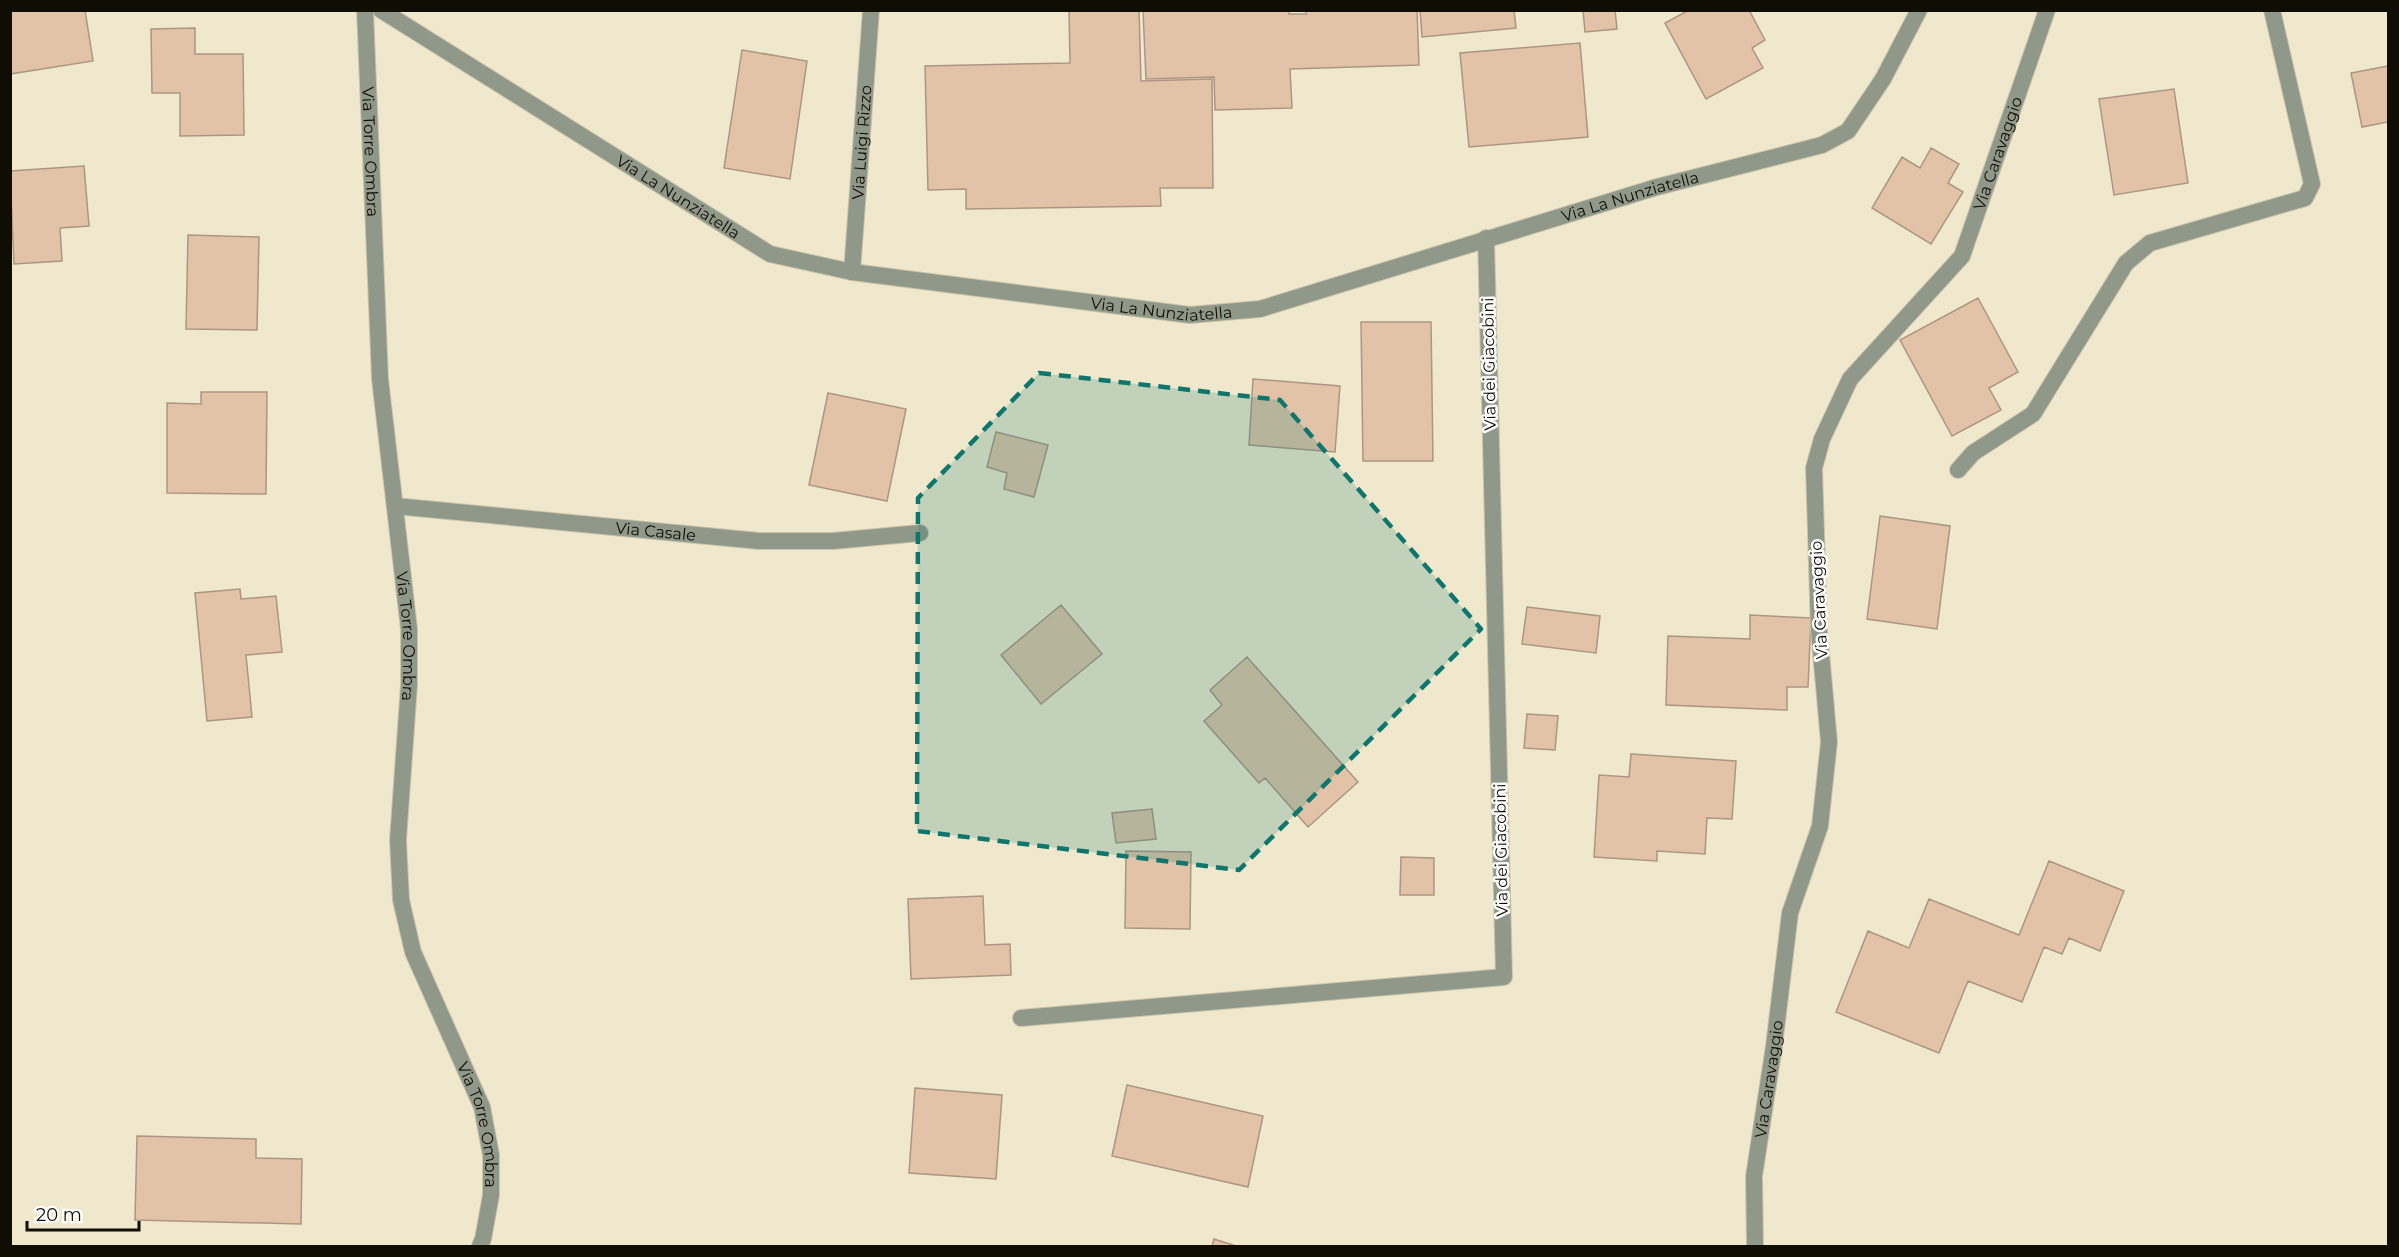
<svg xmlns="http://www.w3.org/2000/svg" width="2399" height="1257" font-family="Montserrat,sans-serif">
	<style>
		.building { fill: #e2c3a8; stroke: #ac9682; stroke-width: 1.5 }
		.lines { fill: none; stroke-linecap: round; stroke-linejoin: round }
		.minor-casing { stroke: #cbc5ac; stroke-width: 18 }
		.tertiary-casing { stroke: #cbc5ac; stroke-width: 18 }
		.minor { stroke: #909889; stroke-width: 16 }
		.tertiary { stroke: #909889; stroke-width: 16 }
		.marked { fill: #0f766e; fill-opacity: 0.2; stroke: #0f766e; stroke-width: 4.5; stroke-dasharray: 12 8; stroke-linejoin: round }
		.labels { text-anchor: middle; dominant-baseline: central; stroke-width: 5; stroke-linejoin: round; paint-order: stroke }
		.street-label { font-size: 16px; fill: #100d05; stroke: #fff }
	</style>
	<rect width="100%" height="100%" fill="#efe8cc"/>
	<path class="building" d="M 10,10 L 85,10 L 93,61 L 10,74 Z
		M 1069,10 L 1139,10 L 1141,81 L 1212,79 L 1213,188 L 1160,188 L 1161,206 L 966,209 L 966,189 L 928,190 L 925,66 L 1070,63 Z
		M 1143,10 L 1289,10 L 1289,14 L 1306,14 L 1306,10 L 1417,10 L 1419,65 L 1290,69 L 1292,108 L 1215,110 L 1214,77 L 1146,79 Z
		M 1420,10 L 1514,10 L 1516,28 L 1422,37 Z
		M 1583,10 L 1615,10 L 1617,29 L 1585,32 Z
		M 1689,10 L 1749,10 L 1765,40 L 1752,48 L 1763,68 L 1706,99 L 1665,23 Z
		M 195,28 L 195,54 L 243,54 L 244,135 L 180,136 L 180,93 L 152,93 L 151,29 Z
		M 1580,43 L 1588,137 L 1469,147 L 1460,53 Z
		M 742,50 L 807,61 L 790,179 L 724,168 Z
		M 2388,66 L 2388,122 L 2362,127 L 2351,73 Z
		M 2174,89 L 2188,183 L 2114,195 L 2099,99 Z
		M 1931,148 L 1959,164 L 1948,183 L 1963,192 L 1931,244 L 1872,208 L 1902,157 L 1920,168 Z
		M 84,166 L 89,226 L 60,228 L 62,261 L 14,264 L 10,171 Z
		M 188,235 L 259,237 L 257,330 L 186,329 Z
		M 1978,298 L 2018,372 L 1989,388 L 2001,410 L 1952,436 L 1900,340 Z
		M 1361,322 L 1431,322 L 1433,461 L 1363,461 Z
		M 1253,379 L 1340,386 L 1335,452 L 1249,445 Z
		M 201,392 L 267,392 L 266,494 L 167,493 L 167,403 L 201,404 Z
		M 828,393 L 906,409 L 887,501 L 809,485 Z
		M 996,432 L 1048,445 L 1034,497 L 1004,489 L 1007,473 L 987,467 Z
		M 1880,516 L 1950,526 L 1937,629 L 1867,619 Z
		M 240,589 L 241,599 L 276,596 L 282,652 L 246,655 L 252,717 L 207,721 L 195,593 Z
		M 1061,605 L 1102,654 L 1041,704 L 1001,655 Z
		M 1527,607 L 1600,616 L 1596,653 L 1522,644 Z
		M 1750,615 L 1811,618 L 1808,687 L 1787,687 L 1787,710 L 1666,705 L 1668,636 L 1750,639 Z
		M 1247,657 L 1358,782 L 1308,827 L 1265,778 L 1259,783 L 1204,721 L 1222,705 L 1210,690 Z
		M 1527,714 L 1558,716 L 1555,750 L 1524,748 Z
		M 1631,754 L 1736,761 L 1732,819 L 1707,818 L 1705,854 L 1657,851 L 1657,861 L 1594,857 L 1599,775 L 1629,777 Z
		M 1152,809 L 1156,839 L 1116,843 L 1112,813 Z
		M 1126,851 L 1191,852 L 1190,929 L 1125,928 Z
		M 1401,857 L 1434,858 L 1434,895 L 1400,895 Z
		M 2049,861 L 2124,891 L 2100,951 L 2069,938 L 2062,954 L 2044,947 L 2022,1002 L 1968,981 L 1939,1053 L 1836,1012 L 1868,931 L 1909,948 L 1929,899 L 2019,935 Z
		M 983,896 L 985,945 L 1010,944 L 1011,975 L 911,979 L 908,899 Z
		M 1127,1085 L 1263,1116 L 1248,1187 L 1112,1156 Z
		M 915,1088 L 1002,1095 L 996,1179 L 909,1173 Z
		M 137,1136 L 256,1139 L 256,1158 L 302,1159 L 301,1224 L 135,1220 Z
		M 1214,1239 L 1236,1246 L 1212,1246 Z"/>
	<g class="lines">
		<g class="minor-casing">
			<g id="minor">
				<path id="s1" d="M 381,10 L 770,254 L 852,272 L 1190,315 L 1260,309 L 1657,187 L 1822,145 L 1848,131 L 1883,79 L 1919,10"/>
				<path id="s2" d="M 852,272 L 871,10"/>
				<path d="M 1958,470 L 1973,453 L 2033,414 L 2126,263 L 2150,243 L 2305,198 L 2312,184 L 2272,10"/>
				<path id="s3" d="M 395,506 L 759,541 L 833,541 L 920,533"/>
				<path d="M 1021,1018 L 1504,977 L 1486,238"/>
				<path id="s4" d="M 1755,1246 L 1754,1176 L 1774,1046 L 1790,913 L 1820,826 L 1829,742 L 1819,630 L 1814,468 L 1822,439 L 1850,379 L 1962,256 L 2047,10"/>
			</g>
		</g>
		<g class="tertiary-casing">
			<g id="tertiary">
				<path id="s5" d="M 365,10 L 380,379 L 409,629 L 409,685 L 398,840 L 401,900 L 413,952 L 482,1107 L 491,1155 L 491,1195 L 483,1239 L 480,1246"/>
			</g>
		</g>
		<use href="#minor" class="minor"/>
		<use href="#tertiary" class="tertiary"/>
	</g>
	<path class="marked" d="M 1039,373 L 1280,400 L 1481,629 L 1239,870 L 917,831 L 918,498 Z"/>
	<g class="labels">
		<g class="street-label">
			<text stroke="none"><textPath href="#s2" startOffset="130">Via Luigi Rizzo</textPath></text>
			<text stroke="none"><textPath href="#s5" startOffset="142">Via Torre Ombra</textPath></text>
			<text stroke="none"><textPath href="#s4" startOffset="1158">Via Caravaggio</textPath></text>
			<text stroke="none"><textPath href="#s1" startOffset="351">Via La Nunziatella</textPath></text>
			<text stroke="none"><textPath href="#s1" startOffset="1341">Via La Nunziatella</textPath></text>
			<text stroke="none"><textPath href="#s1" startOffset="855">Via La Nunziatella</textPath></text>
			<text transform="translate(1489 364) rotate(-91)">Via dei Giacobini</text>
			<text stroke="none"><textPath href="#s3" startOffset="262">Via Casale</textPath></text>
			<text transform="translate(1819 600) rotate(-93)">Via Caravaggio</text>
			<text stroke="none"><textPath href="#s5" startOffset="628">Via Torre Ombra</textPath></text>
			<text transform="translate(1501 850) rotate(-91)">Via dei Giacobini</text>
			<text stroke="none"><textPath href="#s4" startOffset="168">Via Caravaggio</textPath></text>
			<text stroke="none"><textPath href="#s5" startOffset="1132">Via Torre Ombra</textPath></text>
		</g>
	</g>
	<rect width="2399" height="1257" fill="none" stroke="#100d05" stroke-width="24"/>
	<path d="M27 1221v9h112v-9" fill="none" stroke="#100d05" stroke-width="3"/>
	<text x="36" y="1221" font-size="18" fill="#100d05" stroke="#ffffff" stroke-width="4.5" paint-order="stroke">20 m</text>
</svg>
